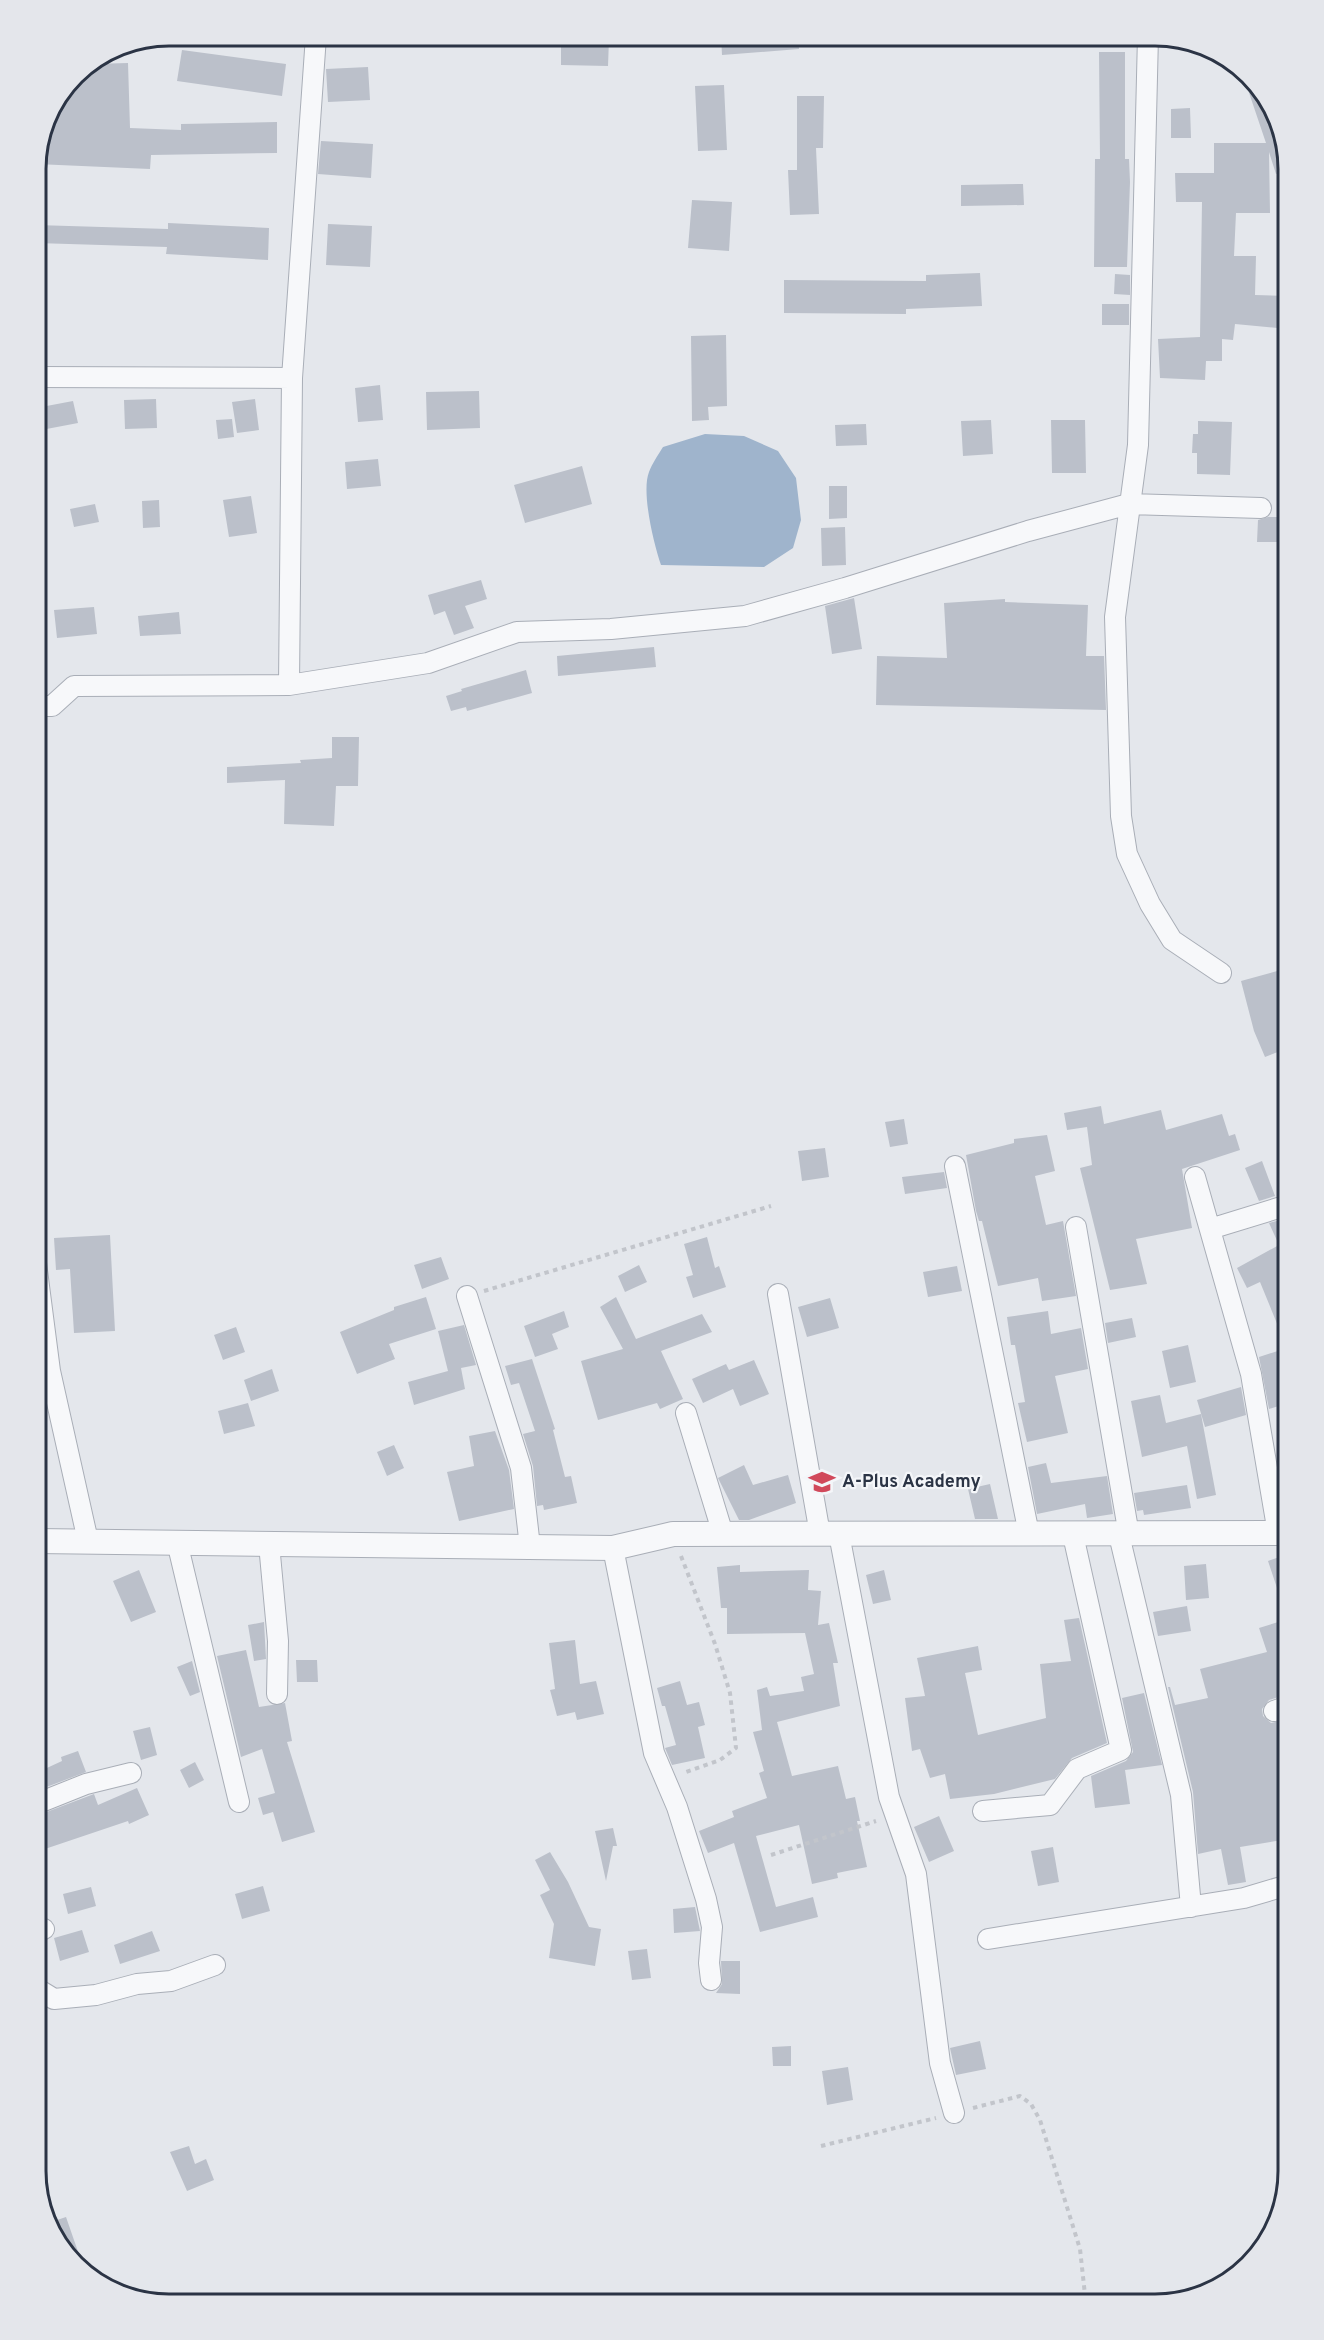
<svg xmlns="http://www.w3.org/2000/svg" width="1324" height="2340" font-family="Overpass,sans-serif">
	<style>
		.water { fill: #9fb4cc }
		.building { fill: #bbc0ca }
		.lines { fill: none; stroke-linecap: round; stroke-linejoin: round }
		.minor-casing { stroke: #a9aeb7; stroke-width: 22 }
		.tertiary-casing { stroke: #a9aeb7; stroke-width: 26 }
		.path { stroke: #c2c5cb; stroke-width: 4; stroke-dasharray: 4.5 4.5; stroke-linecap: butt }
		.minor { stroke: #f7f8fa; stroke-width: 20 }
		.tertiary { stroke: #f7f8fa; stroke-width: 24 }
		.labels { text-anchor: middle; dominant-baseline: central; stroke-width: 4.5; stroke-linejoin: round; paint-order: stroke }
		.poi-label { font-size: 18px; font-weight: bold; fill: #2b3445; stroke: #f4f6f9; text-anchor: start }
		.rim { fill: none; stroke: #2b3445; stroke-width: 3 }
	</style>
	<rect width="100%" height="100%" fill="#e4e7ec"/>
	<path class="water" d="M 705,434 L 744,436 L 778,451 L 796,478 L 801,520 L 793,548 L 764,567 L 661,565 C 654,545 641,492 649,472 C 652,464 658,455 663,447 Z"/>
	<path class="building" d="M 721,36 L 798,36 L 799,49 L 722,55 Z
		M 561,38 L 609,39 L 608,66 L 561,65 Z
		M 182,50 L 286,64 L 282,96 L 177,81 Z
		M 1099,52 L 1125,52 L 1125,159 L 1129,159 L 1130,182 L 1127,267 L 1094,267 L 1095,159 L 1100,159 Z
		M 128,63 L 130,128 L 181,130 L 181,124 L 277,122 L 277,153 L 151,155 L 150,169 L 36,164 L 46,118 L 75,75 L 92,64 Z
		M 368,67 L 370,100 L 328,102 L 326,69 Z
		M 1243,75 L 1274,111 L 1288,170 L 1276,174 L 1269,152 L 1270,213 L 1236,213 L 1234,256 L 1256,256 L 1255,295 L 1288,296 L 1288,329 L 1235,324 L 1233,340 L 1222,339 L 1222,361 L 1206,361 L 1205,380 L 1160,378 L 1158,339 L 1200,337 L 1202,202 L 1176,202 L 1175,173 L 1214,173 L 1214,143 L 1266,143 Z
		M 724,85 L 727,150 L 698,151 L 695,86 Z
		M 797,96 L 824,96 L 823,148 L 816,148 L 819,214 L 790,215 L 788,170 L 797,170 Z
		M 1190,108 L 1191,138 L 1171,138 L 1171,109 Z
		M 321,141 L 373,144 L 371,178 L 318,174 Z
		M 1023,184 L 1024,205 L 961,206 L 961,185 Z
		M 692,200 L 732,202 L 729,251 L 688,248 Z
		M 168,223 L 269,228 L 268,260 L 166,254 L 167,247 L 36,243 L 36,225 L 168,229 Z
		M 328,224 L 372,226 L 370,267 L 326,265 Z
		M 980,273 L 982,306 L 906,309 L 906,314 L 784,313 L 784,280 L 926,281 L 926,275 Z
		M 1115,274 L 1130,275 L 1130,295 L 1114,294 Z
		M 1102,304 L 1129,304 L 1129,325 L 1102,325 Z
		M 726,335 L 727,406 L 708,407 L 709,420 L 692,421 L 691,336 Z
		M 380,385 L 383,420 L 358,422 L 355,388 Z
		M 479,391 L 480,428 L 427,430 L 426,392 Z
		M 156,399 L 157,428 L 125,429 L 124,400 Z
		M 255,399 L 259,430 L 237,433 L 232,402 Z
		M 73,401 L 78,423 L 36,431 L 36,408 Z
		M 232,419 L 234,437 L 218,439 L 216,420 Z
		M 991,420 L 993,454 L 963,456 L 961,421 Z
		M 1051,420 L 1085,420 L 1086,473 L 1052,473 Z
		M 1198,421 L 1232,422 L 1230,475 L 1197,474 L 1197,453 L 1192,453 L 1193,434 L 1198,434 Z
		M 866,424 L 867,445 L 836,446 L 835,425 Z
		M 378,459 L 381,486 L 347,489 L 345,462 Z
		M 582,466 L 592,504 L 525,523 L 514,485 Z
		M 829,486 L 847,486 L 847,518 L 829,519 Z
		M 251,496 L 257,533 L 229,537 L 223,500 Z
		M 159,500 L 160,527 L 143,528 L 142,501 Z
		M 95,504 L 99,522 L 74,527 L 70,509 Z
		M 1268,517 L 1288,517 L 1288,542 L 1257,542 L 1258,520 Z
		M 845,527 L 846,565 L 822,566 L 821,528 Z
		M 481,580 L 487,599 L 465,606 L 474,628 L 454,635 L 445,611 L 434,615 L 428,595 Z
		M 854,598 L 862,649 L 832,654 L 825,606 Z
		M 1005,599 L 1005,602 L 1088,605 L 1086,656 L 1104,656 L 1106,710 L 876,705 L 877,656 L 947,658 L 944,603 Z
		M 94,607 L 97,634 L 57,638 L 54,610 Z
		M 179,612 L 181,634 L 140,636 L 138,616 Z
		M 654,647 L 656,667 L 558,676 L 557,656 Z
		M 526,670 L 532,693 L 467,711 L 466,707 L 451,711 L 446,696 L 462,691 L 461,689 Z
		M 332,737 L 359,737 L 358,786 L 336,786 L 334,826 L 284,824 L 285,780 L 227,783 L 227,767 L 301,763 L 300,760 L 332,758 Z
		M 1288,968 L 1288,1048 L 1265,1057 L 1254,1031 L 1241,981 Z
		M 1101,1106 L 1104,1124 L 1161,1110 L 1166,1130 L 1222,1114 L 1229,1136 L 1235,1134 L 1240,1150 L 1182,1169 L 1192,1228 L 1136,1239 L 1147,1284 L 1110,1290 L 1080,1168 L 1092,1165 L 1087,1127 L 1067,1130 L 1064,1113 Z
		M 904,1119 L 908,1144 L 890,1147 L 885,1122 Z
		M 1047,1135 L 1055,1171 L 1035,1176 L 1046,1225 L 1063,1221 L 1076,1296 L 1042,1301 L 1038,1278 L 998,1286 L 982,1221 L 979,1221 L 976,1211 L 966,1155 L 1014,1143 L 1014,1139 Z
		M 825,1148 L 829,1177 L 802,1181 L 798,1151 Z
		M 1262,1161 L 1275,1196 L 1259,1201 L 1245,1168 Z
		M 944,1172 L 947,1188 L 905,1194 L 902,1177 Z
		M 1284,1219 L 1288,1231 L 1288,1403 L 1269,1409 L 1259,1357 L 1287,1348 L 1260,1282 L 1247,1288 L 1237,1268 L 1279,1245 L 1269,1223 Z
		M 110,1235 L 115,1331 L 74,1333 L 70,1269 L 56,1270 L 54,1238 Z
		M 707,1237 L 715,1268 L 719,1266 L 726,1287 L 693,1298 L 686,1277 L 693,1275 L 684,1244 Z
		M 441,1257 L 449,1279 L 422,1289 L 414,1265 Z
		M 639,1265 L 647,1282 L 625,1292 L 618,1276 Z
		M 957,1266 L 962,1291 L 928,1297 L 923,1272 Z
		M 426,1297 L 436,1329 L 389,1344 L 395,1359 L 357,1374 L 340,1332 L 394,1310 L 394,1307 Z
		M 616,1297 L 636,1339 L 702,1314 L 712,1332 L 661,1351 L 683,1399 L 660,1409 L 657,1403 L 598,1420 L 581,1361 L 623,1349 L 600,1307 Z
		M 830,1298 L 839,1328 L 807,1337 L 798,1307 Z
		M 564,1311 L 569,1327 L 552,1334 L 558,1349 L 535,1357 L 524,1326 Z
		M 1048,1311 L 1051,1334 L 1081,1328 L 1088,1369 L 1055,1376 L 1068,1433 L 1027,1442 L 1018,1403 L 1025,1402 L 1015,1345 L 1011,1345 L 1007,1317 Z
		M 1132,1318 L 1136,1337 L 1108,1343 L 1105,1323 Z
		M 464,1325 L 476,1365 L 461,1368 L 465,1389 L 414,1405 L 408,1382 L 448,1371 L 438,1331 Z
		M 236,1327 L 245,1352 L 223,1360 L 214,1335 Z
		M 1188,1345 L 1196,1382 L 1170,1388 L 1162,1351 Z
		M 532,1359 L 555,1429 L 553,1430 L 565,1477 L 571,1476 L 577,1503 L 544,1510 L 543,1505 L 537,1506 L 533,1466 L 523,1434 L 535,1431 L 519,1383 L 511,1385 L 505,1366 Z
		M 754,1360 L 769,1394 L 740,1406 L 733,1389 L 703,1403 L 692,1379 L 726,1364 L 729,1370 Z
		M 272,1369 L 279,1391 L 251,1401 L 244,1380 Z
		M 1241,1387 L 1246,1415 L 1205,1427 L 1197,1400 Z
		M 1160,1395 L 1166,1423 L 1201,1414 L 1216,1495 L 1197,1499 L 1187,1446 L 1142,1457 L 1131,1401 Z
		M 248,1403 L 255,1426 L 224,1434 L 218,1411 Z
		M 495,1431 L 509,1470 L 514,1509 L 459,1521 L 447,1472 L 474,1466 L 469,1436 Z
		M 394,1445 L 404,1468 L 387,1476 L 377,1452 Z
		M 1046,1463 L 1051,1483 L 1107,1476 L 1113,1514 L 1087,1518 L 1085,1504 L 1037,1514 L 1028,1467 Z
		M 744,1465 L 753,1485 L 788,1475 L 796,1503 L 749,1520 L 739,1520 L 718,1478 Z
		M 990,1484 L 998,1519 L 975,1519 L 968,1489 Z
		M 1187,1485 L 1191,1508 L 1144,1515 L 1143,1510 L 1137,1511 L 1134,1493 Z
		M 1288,1554 L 1288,1611 L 1285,1612 L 1268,1561 Z
		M 1206,1564 L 1209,1598 L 1186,1600 L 1184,1566 Z
		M 740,1565 L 740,1572 L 809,1570 L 808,1590 L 821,1591 L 818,1625 L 829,1623 L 838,1663 L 833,1663 L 840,1706 L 777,1722 L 792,1776 L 838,1766 L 846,1799 L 855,1797 L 860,1821 L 857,1821 L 867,1867 L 837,1873 L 838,1878 L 812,1884 L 799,1825 L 756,1836 L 776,1907 L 813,1897 L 818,1917 L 760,1932 L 734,1843 L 708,1853 L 699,1831 L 734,1817 L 732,1811 L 767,1798 L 759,1773 L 764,1771 L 753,1732 L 762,1730 L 757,1690 L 767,1687 L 770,1696 L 804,1691 L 801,1677 L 814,1674 L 805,1633 L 727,1634 L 727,1608 L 721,1608 L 717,1567 Z
		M 139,1570 L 156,1612 L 131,1622 L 113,1581 Z
		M 884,1570 L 891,1600 L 873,1604 L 866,1575 Z
		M 1187,1606 L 1191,1631 L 1158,1636 L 1153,1612 Z
		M 1079,1618 L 1107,1743 L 1072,1758 L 1055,1779 L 994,1794 L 950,1799 L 945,1774 L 930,1778 L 920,1749 L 912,1751 L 905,1698 L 925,1696 L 917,1658 L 978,1646 L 982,1670 L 965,1673 L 978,1735 L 1046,1718 L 1040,1664 L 1071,1661 L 1064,1620 Z
		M 1288,1619 L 1288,1694 L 1269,1700 L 1262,1709 L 1263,1716 L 1271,1723 L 1288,1719 L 1288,1839 L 1240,1847 L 1246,1882 L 1228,1885 L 1221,1849 L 1198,1854 L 1193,1792 L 1168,1687 L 1170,1687 L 1175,1705 L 1208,1698 L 1200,1669 L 1267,1652 L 1259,1628 Z
		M 264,1622 L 266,1659 L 254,1661 L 248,1625 Z
		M 575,1640 L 580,1684 L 596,1681 L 604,1714 L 577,1720 L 575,1712 L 557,1716 L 550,1690 L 555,1689 L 549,1643 Z
		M 246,1650 L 259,1707 L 285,1703 L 292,1741 L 287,1742 L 315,1832 L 282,1842 L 273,1812 L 263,1815 L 258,1798 L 275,1793 L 262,1749 L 241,1757 L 217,1656 Z
		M 296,1660 L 317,1660 L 318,1682 L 297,1682 Z
		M 192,1661 L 200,1692 L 190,1696 L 177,1667 Z
		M 680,1681 L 687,1705 L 699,1702 L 705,1725 L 698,1727 L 705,1758 L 672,1765 L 665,1748 L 676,1745 L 665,1706 L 662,1706 L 657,1688 Z
		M 1144,1693 L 1162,1765 L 1125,1770 L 1130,1804 L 1095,1808 L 1091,1776 L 1126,1761 L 1133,1752 L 1122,1698 Z
		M 150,1727 L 157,1755 L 141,1760 L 133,1731 Z
		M 78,1751 L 86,1772 L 36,1791 L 36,1773 L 62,1761 L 61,1757 Z
		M 195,1762 L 204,1780 L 189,1788 L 180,1770 Z
		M 137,1788 L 149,1815 L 129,1824 L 128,1821 L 36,1852 L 36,1816 L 94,1794 L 98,1805 Z
		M 939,1816 L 954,1851 L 929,1862 L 914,1827 Z
		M 613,1828 L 617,1846 L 613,1846 L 606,1881 L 595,1831 Z
		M 1053,1847 L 1059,1882 L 1038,1886 L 1031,1851 Z
		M 550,1852 L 568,1882 L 589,1927 L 601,1929 L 595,1966 L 549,1958 L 554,1924 L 540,1895 L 550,1890 L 535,1860 Z
		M 263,1886 L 270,1911 L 242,1919 L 235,1894 Z
		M 91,1887 L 96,1906 L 68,1914 L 63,1894 Z
		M 695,1907 L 700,1931 L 674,1933 L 673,1909 Z
		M 82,1930 L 89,1952 L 60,1961 L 54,1938 Z
		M 152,1931 L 160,1951 L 120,1964 L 114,1945 Z
		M 647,1949 L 651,1978 L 632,1980 L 628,1951 Z
		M 721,1961 L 740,1961 L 740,1994 L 716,1993 L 722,1984 Z
		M 980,2041 L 986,2069 L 956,2075 L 950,2048 Z
		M 791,2046 L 791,2066 L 773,2066 L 772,2047 Z
		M 848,2067 L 853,2100 L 827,2105 L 822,2071 Z
		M 189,2146 L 195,2164 L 206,2159 L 214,2180 L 187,2191 L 170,2152 Z
		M 66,2217 L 83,2266 L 82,2266 L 50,2229 L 48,2223 Z"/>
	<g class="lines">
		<g class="minor-casing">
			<path id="minor" d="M 1148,36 L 1138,445 L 1115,617 L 1121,816 L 1127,854 L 1150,904 L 1172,940 L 1221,973
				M 36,377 L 292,378 L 316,36
				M 289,685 L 292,378
				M 36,706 L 52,706 L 74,686 L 289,685 L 428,663 L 517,632 L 611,629 L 745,616 L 845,588 L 1028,531 L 1129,504 L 1261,508
				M 955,1166 L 1029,1534
				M 1195,1177 L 1251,1374 L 1278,1533
				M 1076,1227 L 1129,1535
				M 1210,1229 L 1288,1205
				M 36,1263 L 50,1371 L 88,1541
				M 778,1294 L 820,1534
				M 467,1296 L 521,1468 L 530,1547
				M 686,1413 L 723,1534
				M 839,1534 L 889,1797 L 916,1874 L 940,2063 L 954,2113
				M 1119,1535 L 1181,1795 L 1191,1907
				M 177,1542 L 239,1802
				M 269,1544 L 278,1641 L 277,1694
				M 613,1548 L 654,1753 L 677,1807 L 706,1899 L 712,1927 L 709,1963 L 711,1980
				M 1274,1711 L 1288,1706
				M 36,1804 L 86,1784 L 131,1773
				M 983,1811 L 1050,1805 L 1077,1769 L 1121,1750 L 1073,1535
				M 36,1932 L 44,1929
				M 988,1939 L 1244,1898 L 1288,1885
				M 36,1988 L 54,1999 L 96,1995 L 137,1984 L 171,1981 L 215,1965"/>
		</g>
		<g class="tertiary-casing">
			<path id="tertiary" d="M 36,1541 L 613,1548 L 673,1534 L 1288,1533"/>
		</g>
		<path class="path" d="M 484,1291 L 771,1206
			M 681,1556 L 715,1644 L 730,1693 L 736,1748 L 720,1760 L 683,1773
			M 771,1855 L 876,1821
			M 973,2108 L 1020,2096 L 1031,2104 L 1040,2120 L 1080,2249 L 1086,2304
			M 821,2146 L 936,2118"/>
		<use href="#minor" class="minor"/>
		<use href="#tertiary" class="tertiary"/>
	</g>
	<defs>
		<g id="school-bare" transform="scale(2.07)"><path d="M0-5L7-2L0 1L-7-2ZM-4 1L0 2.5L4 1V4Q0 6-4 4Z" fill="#d1495b" stroke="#f4f6f9" stroke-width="2.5" paint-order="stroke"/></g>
	</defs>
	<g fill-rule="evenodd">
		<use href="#school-bare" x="822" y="1482"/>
	</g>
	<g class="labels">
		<g class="poi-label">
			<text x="842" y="1482">A-Plus Academy</text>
		</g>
	</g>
	<path d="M0 0H1324V2340H0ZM169 46H1155A123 123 0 0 1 1278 169V2171A123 123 0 0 1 1155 2294H169A123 123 0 0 1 46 2171V169A123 123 0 0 1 169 46Z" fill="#e4e6eb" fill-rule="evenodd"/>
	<path class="rim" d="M169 46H1155A123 123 0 0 1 1278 169V2171A123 123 0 0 1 1155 2294H169A123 123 0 0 1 46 2171V169A123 123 0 0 1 169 46Z"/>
</svg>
